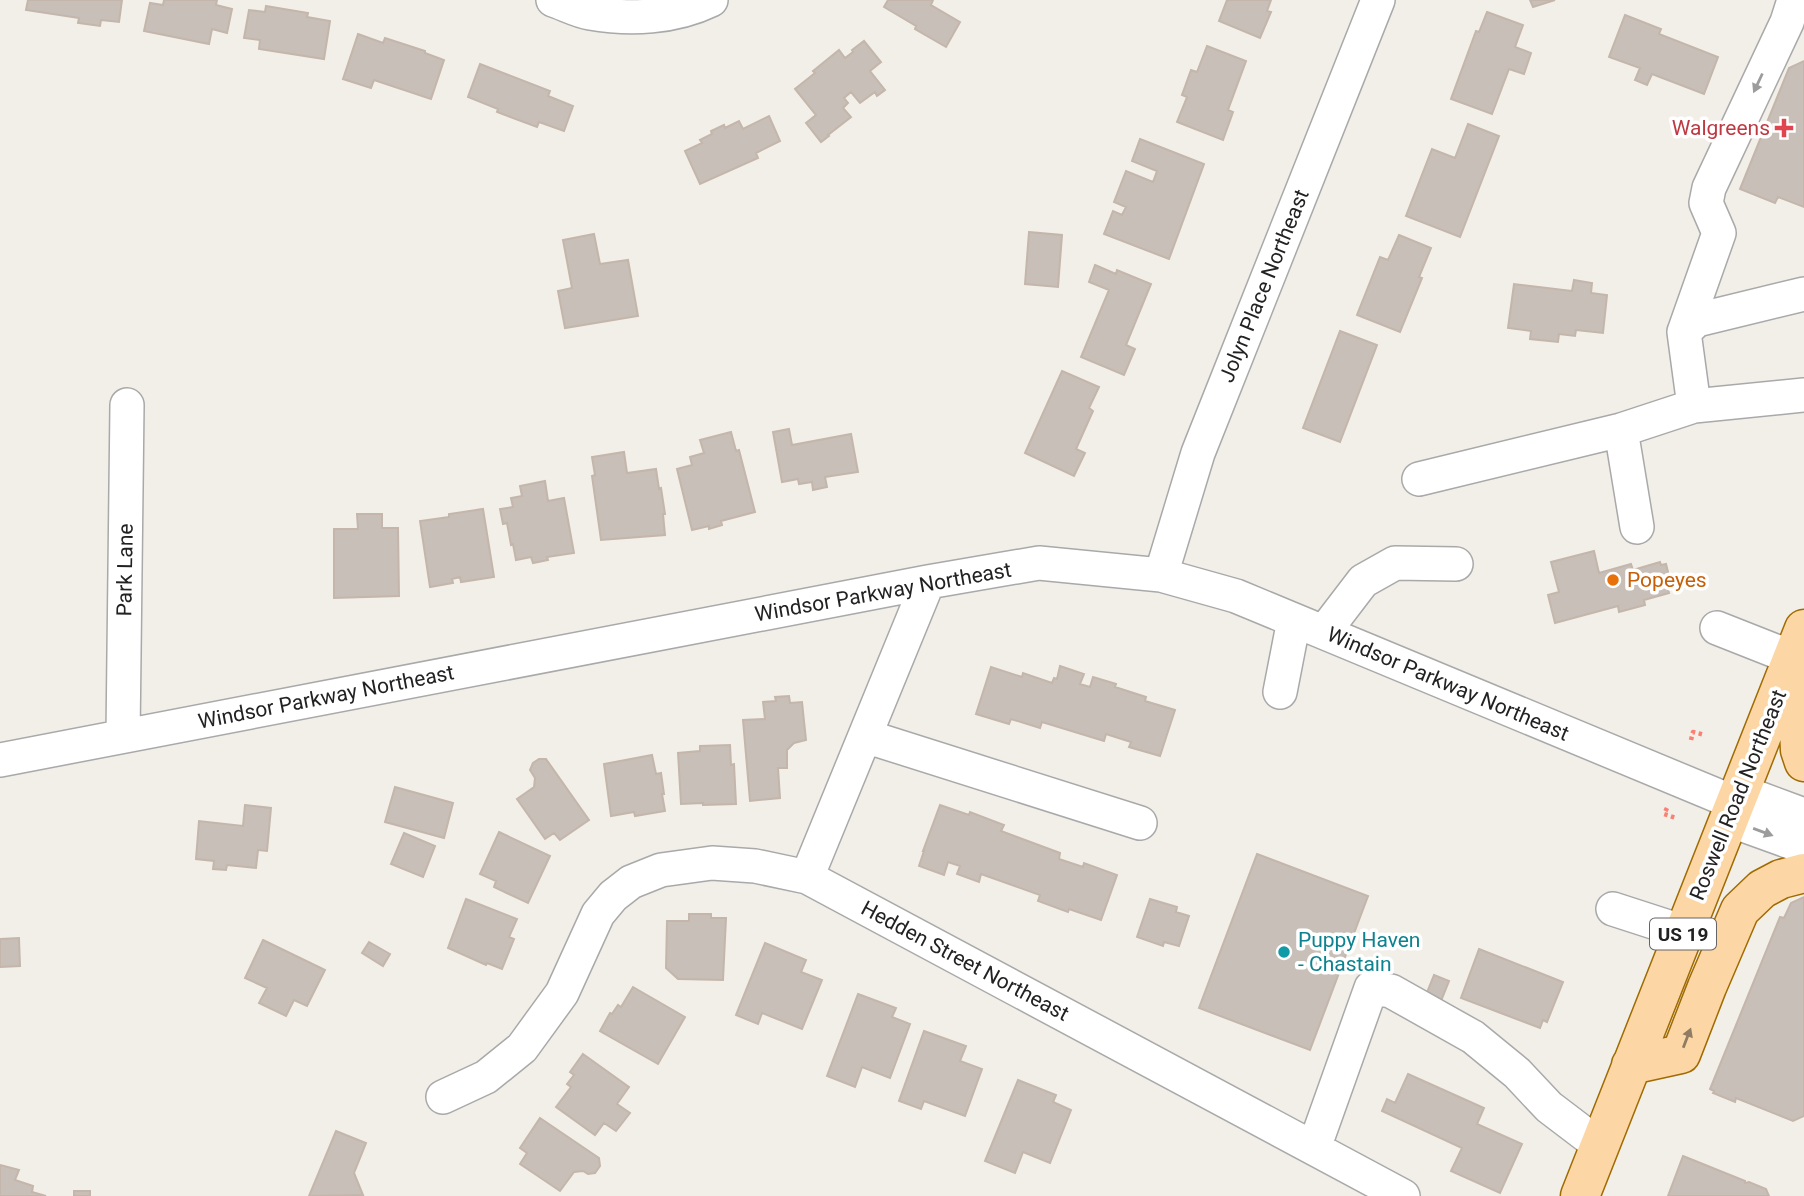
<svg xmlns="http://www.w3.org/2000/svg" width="1804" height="1196" font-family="Roboto,sans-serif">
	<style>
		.building { fill: #c7bfb8; stroke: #c4b6ab; stroke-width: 2 }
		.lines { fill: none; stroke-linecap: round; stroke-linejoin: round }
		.minor-casing { stroke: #a9a9a9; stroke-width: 36 }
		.major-casing { stroke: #a06b00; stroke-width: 41 }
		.path { stroke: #fa8072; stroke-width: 4.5; stroke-dasharray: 3.5 3.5; stroke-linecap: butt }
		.minor { stroke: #fff; stroke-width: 33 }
		.major { stroke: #fcd6a4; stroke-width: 38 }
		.oneway { fill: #9c9c9c }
		.oneway2 { fill: #8f7c63 }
		.health-dot { fill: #e0444e; stroke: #fff; stroke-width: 2.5 }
		.food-dot { fill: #e8710a; stroke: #fff; stroke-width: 2.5 }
		.culture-dot { fill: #0f9aa8; stroke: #fff; stroke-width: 2.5 }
		.labels { text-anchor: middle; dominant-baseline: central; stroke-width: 7; stroke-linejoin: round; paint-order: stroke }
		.shield { fill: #fff; stroke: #646464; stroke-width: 2 }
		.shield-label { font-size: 19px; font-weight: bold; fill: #222 }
		.health-label { font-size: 21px; fill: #be3a42; stroke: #fff; text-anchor: end }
		.street-label { font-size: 21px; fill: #222; stroke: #fff }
		.food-label { font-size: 21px; fill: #c56008; stroke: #fff; text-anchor: start }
		.culture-label { font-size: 21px; fill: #0d838f; stroke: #fff; text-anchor: start }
	</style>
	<rect width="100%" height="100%" fill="#f2efe9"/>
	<path class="building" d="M 28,0 L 122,0 L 119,22 L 101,20 L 100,26 L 78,23 L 79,18 L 26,10 Z
		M 164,0 L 217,0 L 216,5 L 232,9 L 227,33 L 212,29 L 209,44 L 144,31 L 150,3 L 163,5 Z
		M 888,0 L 933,0 L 931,5 L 960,22 L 946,47 L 915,29 L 916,26 L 884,7 Z
		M 1227,0 L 1271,0 L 1267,11 L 1271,12 L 1260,38 L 1219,21 Z
		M 1530,0 L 1555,0 L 1533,7 Z
		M 266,6 L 308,13 L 307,17 L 330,21 L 324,59 L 259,49 L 260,40 L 244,38 L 249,10 L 265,12 Z
		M 1487,12 L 1523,25 L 1515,47 L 1531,53 L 1524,74 L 1509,69 L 1492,114 L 1451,99 L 1476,31 L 1479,32 Z
		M 1625,15 L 1661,29 L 1659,34 L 1718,57 L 1704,94 L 1652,74 L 1647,85 L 1635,80 L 1640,68 L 1609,57 Z
		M 358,34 L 383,43 L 385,38 L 425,51 L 425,53 L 444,60 L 431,99 L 374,80 L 371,88 L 343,79 Z
		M 864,41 L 881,62 L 870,71 L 885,90 L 877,96 L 875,92 L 860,103 L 851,92 L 844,98 L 848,103 L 843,108 L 851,117 L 828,135 L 829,136 L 821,142 L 806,123 L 816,115 L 795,89 L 815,73 L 813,71 L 839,50 L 845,58 L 853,52 L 852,50 Z
		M 1207,46 L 1246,61 L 1228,110 L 1233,112 L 1223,140 L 1177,122 L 1187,97 L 1182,95 L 1191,70 L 1197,72 Z
		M 1804,61 L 1804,207 L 1778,197 L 1775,203 L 1740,189 L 1789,68 Z
		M 480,64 L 550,91 L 548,96 L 573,106 L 564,131 L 539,122 L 537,127 L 497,112 L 498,109 L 468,97 Z
		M 769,116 L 780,141 L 756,153 L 758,158 L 700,184 L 685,151 L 702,143 L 700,140 L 712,134 L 711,131 L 724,125 L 725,128 L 739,121 L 743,129 Z
		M 1468,124 L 1499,136 L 1460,237 L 1406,216 L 1432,149 L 1455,158 Z
		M 1140,139 L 1204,164 L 1169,259 L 1104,234 L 1113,211 L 1122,215 L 1126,207 L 1114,202 L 1126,171 L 1153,182 L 1157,171 L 1132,161 Z
		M 1029,232 L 1062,235 L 1058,287 L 1025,284 Z
		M 594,234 L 600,264 L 628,260 L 638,316 L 565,328 L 558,291 L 572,288 L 563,240 Z
		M 1399,235 L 1431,248 L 1419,277 L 1422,278 L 1400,332 L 1357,315 L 1380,257 L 1388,260 Z
		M 1095,265 L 1116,274 L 1117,270 L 1151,284 L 1126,345 L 1135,349 L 1124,375 L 1081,357 L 1109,290 L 1089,282 Z
		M 1574,280 L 1592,283 L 1591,293 L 1607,295 L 1603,333 L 1576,330 L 1575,336 L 1559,334 L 1558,342 L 1530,339 L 1531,331 L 1508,328 L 1514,284 L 1572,291 Z
		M 1340,331 L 1377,345 L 1340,442 L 1303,428 Z
		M 1062,371 L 1099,387 L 1089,408 L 1093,411 L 1076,449 L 1085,453 L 1074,476 L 1025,453 Z
		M 789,429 L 792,445 L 851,434 L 858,472 L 825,477 L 827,487 L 813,490 L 812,482 L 799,484 L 798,479 L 782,482 L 773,432 Z
		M 731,432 L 736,451 L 739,450 L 755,512 L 721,521 L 722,525 L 709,529 L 709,526 L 692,530 L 677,469 L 692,465 L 690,457 L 704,453 L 700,440 Z
		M 624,452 L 627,473 L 656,469 L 659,489 L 661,488 L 665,514 L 663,514 L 665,535 L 601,540 L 592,476 L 595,475 L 592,457 Z
		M 545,481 L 548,501 L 564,498 L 574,553 L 547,557 L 548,560 L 533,563 L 531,557 L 516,560 L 513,544 L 511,545 L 507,523 L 503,524 L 500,509 L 513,507 L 511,498 L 522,496 L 520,486 Z
		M 483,509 L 494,577 L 461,582 L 460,577 L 452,579 L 453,583 L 430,587 L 420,521 L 449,517 L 449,514 Z
		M 357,514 L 382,514 L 382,528 L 398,528 L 399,596 L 334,598 L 334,529 L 358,529 Z
		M 1594,551 L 1599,573 L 1631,564 L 1633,570 L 1660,562 L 1661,565 L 1666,564 L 1672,588 L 1668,589 L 1669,593 L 1644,600 L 1645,605 L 1619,612 L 1618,606 L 1555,623 L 1548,595 L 1559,592 L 1551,562 Z
		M 1060,666 L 1084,674 L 1080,684 L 1090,687 L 1093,677 L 1116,684 L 1115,687 L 1146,697 L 1145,701 L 1175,710 L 1160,756 L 1129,747 L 1131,742 L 1106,734 L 1104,741 L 1042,722 L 1040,728 L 1011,719 L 1009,724 L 976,714 L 991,667 L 1022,677 L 1023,673 L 1052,683 L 1054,678 L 1057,679 Z
		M 789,696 L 790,703 L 802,702 L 806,740 L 794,743 L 787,750 L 787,768 L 778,768 L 780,798 L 750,801 L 743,720 L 765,719 L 763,702 L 776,701 L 775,697 Z
		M 730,745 L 731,765 L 734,764 L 736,804 L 703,805 L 703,803 L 681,804 L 678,753 L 700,751 L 700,746 Z
		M 652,755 L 656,774 L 661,773 L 664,794 L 662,794 L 665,811 L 635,816 L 634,812 L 611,816 L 604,764 Z
		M 539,759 L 546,759 L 589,820 L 560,840 L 554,833 L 545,839 L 517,799 L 534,787 L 535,778 L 530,770 L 533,763 Z
		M 395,787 L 453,803 L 444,838 L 385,822 Z
		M 245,805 L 271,808 L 267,851 L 258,850 L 256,868 L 227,865 L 226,870 L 213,869 L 214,861 L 196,859 L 199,821 L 243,826 Z
		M 940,805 L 969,815 L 970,812 L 1004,825 L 1001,831 L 1060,853 L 1059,859 L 1083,867 L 1084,863 L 1117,875 L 1101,920 L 1069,909 L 1068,912 L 1038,901 L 1040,895 L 981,874 L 979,882 L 957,874 L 960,866 L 948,862 L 944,875 L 919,866 L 924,851 L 923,851 Z
		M 499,832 L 550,856 L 528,903 L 494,887 L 496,881 L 480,874 Z
		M 404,833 L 435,846 L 423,877 L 391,864 Z
		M 1257,854 L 1368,896 L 1310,1050 L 1199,1008 Z
		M 1804,897 L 1804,1116 L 1793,1121 L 1736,1098 L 1735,1102 L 1713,1093 L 1714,1091 L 1710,1089 L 1780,917 L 1784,918 L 1791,903 Z
		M 466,899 L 517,919 L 509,937 L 514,939 L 502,969 L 487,963 L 486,965 L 448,948 Z
		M 1150,899 L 1177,907 L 1176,912 L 1189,916 L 1179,946 L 1164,942 L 1163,946 L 1137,937 Z
		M 689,914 L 711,914 L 711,918 L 726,918 L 723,980 L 678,979 L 666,968 L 667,921 L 689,921 Z
		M 19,938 L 20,966 L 0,967 L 0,939 Z
		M 263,940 L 325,970 L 307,1006 L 294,1000 L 286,1016 L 259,1003 L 267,988 L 245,978 Z
		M 369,942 L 390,954 L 383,966 L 362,953 Z
		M 765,943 L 806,960 L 801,972 L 822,980 L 802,1029 L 762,1013 L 758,1024 L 736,1015 Z
		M 1479,949 L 1563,982 L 1547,1022 L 1543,1020 L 1540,1028 L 1461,998 Z
		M 1434,975 L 1449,981 L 1441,1001 L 1426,995 Z
		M 633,987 L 685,1017 L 658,1064 L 600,1031 L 610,1013 L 612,1014 L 618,1005 L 621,1007 Z
		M 858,994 L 896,1008 L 892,1017 L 910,1024 L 890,1078 L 862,1067 L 855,1087 L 827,1076 Z
		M 924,1031 L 966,1046 L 960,1061 L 982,1069 L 965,1116 L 924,1101 L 921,1109 L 899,1101 Z
		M 583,1054 L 629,1087 L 617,1104 L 630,1113 L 616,1131 L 604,1123 L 595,1135 L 556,1107 L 571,1087 L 567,1084 L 574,1075 L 570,1072 Z
		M 1408,1074 L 1484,1108 L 1477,1124 L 1522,1144 L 1500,1193 L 1451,1171 L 1462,1148 L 1382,1111 L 1387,1099 L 1395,1103 Z
		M 1018,1080 L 1056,1095 L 1053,1102 L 1071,1110 L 1050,1163 L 1023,1152 L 1015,1173 L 985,1161 Z
		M 540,1118 L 599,1158 L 600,1166 L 595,1173 L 588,1174 L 583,1171 L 574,1172 L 560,1191 L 520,1164 L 527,1153 L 520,1148 Z
		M 336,1131 L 366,1143 L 354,1173 L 363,1195 L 309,1196 Z
		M 1683,1156 L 1745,1181 L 1745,1183 L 1749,1182 L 1766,1189 L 1769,1196 L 1668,1196 Z
		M 0,1165 L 19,1170 L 15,1180 L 33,1186 L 32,1192 L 46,1196 L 0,1196 Z
		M 74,1191 L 90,1191 L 90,1196 L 74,1196 Z"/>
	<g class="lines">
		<g class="minor-casing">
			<path id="minor" d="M 553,0 C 565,4 578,11 590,13 C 630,20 674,18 711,0
				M 1684,332 L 1719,233 L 1706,203 L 1709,188 L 1787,22 L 1794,0
				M 1694,406 L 1684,332 L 1697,320 L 1804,294
				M 1621,430 L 1637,527
				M 1419,479 L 1621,430 L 1694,406 L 1804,395
				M 1161,575 L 1198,453 L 1378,0
				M 1717,628 L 1793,658
				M 1324,632 L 1363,581 L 1395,563 L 1456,564
				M 1280,692 L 1294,620
				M 123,736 L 127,405
				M 865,736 L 1140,823
				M 0,760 L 928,582 L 1039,563 L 1161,575 L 1236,596 L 1735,803
				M 1735,803 L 1746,826 L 1804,847
				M 1735,803 L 1758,798 L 1804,815
				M 807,877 L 928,582
				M 1613,909 L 1684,932
				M 443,1097 L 486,1077 L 522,1048 L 562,993 L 598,914 L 613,896 L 631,882 L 661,870 L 712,863 L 755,866 L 807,877 L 1403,1196
				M 1314,1148 L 1371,988 L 1391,991 L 1473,1037 L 1517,1073 L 1549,1107 L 1599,1145"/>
		</g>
		<g class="major-casing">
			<path id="major" d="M 1796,664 L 1800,750 L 1804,762
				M 1631,1065 L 1681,1054 L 1707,987 L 1740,910 L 1762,889 L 1781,879 L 1804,873
				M 1580,1196 L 1804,629"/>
		</g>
		<path class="path" d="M 1691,740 L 1693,732 L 1705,735
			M 1667,808 L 1664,814 L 1676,818"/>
		<use href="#minor" class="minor"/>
		<use href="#major" class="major"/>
	</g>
	<defs><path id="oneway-solid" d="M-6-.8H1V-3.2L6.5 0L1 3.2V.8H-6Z" transform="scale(1.75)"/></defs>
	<g class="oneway">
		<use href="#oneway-solid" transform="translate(1758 83) rotate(115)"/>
		<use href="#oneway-solid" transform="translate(1763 832) rotate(20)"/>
	</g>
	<use class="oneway2" href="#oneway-solid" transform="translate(1687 1038) rotate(-69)"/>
	<path class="health-dot" d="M1780.5 117.5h7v7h7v7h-7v7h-7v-7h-7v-7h7z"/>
	<circle class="food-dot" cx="1613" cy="580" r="7"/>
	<circle class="culture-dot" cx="1284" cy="952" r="7"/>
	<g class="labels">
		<rect class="shield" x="1650" y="918.5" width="66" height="31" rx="5"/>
		<g class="shield-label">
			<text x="1683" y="934">US 19</text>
		</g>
		<g class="health-label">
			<text x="1770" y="128">Walgreens</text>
		</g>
		<g class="street-label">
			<text transform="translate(1264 286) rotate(-68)">Jolyn Place Northeast</text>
			<text transform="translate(125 570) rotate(-89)">Park Lane</text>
			<text transform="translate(883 592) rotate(-10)">Windsor Parkway Northeast</text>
			<text transform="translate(1448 684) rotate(23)">Windsor Parkway Northeast</text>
			<text transform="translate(326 697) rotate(-11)">Windsor Parkway Northeast</text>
			<text transform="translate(1738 795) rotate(-68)">Roswell Road Northeast</text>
			<text transform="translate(965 961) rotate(28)">Hedden Street Northeast</text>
		</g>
		<g class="food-label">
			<text x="1627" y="580">Popeyes</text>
		</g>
		<g class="culture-label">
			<text x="1298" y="940">Puppy Haven<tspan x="1298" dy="24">- Chastain</tspan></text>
		</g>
	</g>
</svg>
